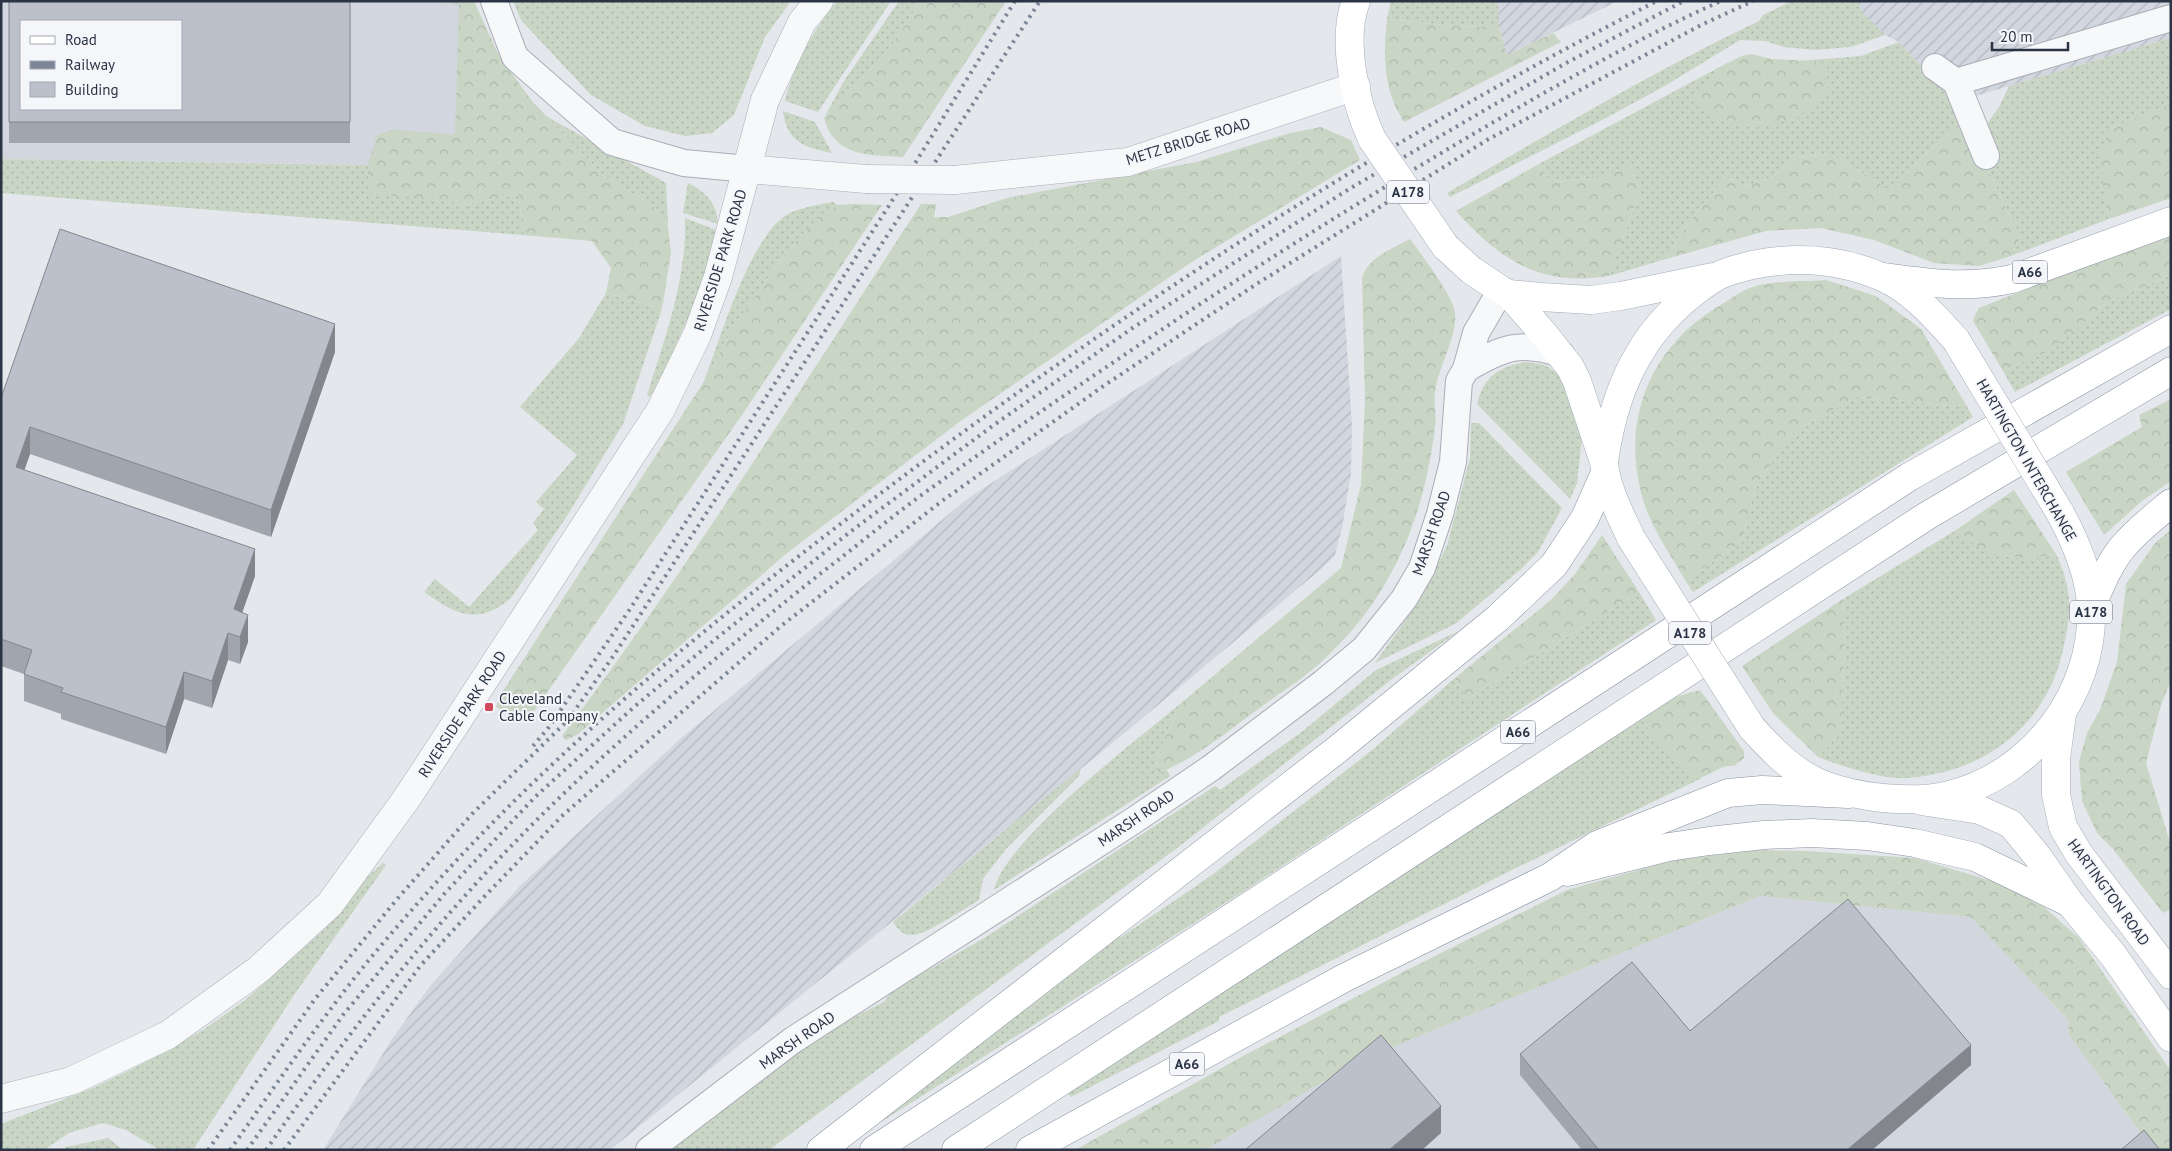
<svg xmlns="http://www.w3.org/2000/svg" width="2172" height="1151" font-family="'PT Sans',sans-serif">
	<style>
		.built { fill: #d2d6de; fill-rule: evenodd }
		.industrial { fill: url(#industrial-furrows) }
		.grass { fill: url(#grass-dots) }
		.forest { fill: url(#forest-crowns) }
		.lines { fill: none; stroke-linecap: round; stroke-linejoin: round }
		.minor-casing { stroke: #a9aeb7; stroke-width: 28 }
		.tertiary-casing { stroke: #a9aeb7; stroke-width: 29 }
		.secondary-casing { stroke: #a9aeb7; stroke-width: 29 }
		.primary-casing { stroke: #a3abb8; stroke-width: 29 }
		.trunk-casing { stroke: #8b94a3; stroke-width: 29 }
		.minor { stroke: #f7f8fa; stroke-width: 26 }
		.tertiary { stroke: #f7f8fa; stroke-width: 28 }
		.secondary { stroke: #fff; stroke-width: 28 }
		.primary { stroke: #fff; stroke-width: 28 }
		.trunk { stroke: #fff; stroke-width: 28 }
		.rail { stroke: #7d8696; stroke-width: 4; stroke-dasharray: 2.5 5; stroke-linecap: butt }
		.tertiary-bridge-casing { stroke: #a9aeb7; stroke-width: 29; stroke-linecap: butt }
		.primary-bridge-casing { stroke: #a3abb8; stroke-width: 29; stroke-linecap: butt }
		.tertiary-bridge { stroke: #f7f8fa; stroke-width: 28 }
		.primary-bridge { stroke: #fff; stroke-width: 28 }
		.wall { fill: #a1a5ae }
		.shaded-wall { fill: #83868d }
		.building { fill: #bbc0ca; stroke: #83868d; fill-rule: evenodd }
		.poi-dot { fill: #d1495b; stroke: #f4f6f9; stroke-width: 2 }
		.labels { text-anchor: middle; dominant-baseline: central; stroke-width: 4; stroke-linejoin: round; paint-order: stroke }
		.shield { fill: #f4f6f9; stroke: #676e7b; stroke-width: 1 }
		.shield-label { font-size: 14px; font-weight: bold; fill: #2b3445 }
		.street-label { font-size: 15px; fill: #2b3445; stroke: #f4f6f9 }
		.poi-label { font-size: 15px; fill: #2b3445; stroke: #f4f6f9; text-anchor: start }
	</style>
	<defs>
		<pattern id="industrial-furrows" width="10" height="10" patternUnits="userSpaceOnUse" patternTransform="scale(1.25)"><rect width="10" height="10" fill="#d2d6de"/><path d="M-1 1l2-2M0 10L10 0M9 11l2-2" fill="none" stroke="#b4b8c0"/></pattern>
		<pattern id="grass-dots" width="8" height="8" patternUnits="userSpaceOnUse" patternTransform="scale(1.25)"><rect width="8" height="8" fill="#c9d6c5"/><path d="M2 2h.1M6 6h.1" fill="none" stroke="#adb8ab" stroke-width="1.8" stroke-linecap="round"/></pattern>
		<pattern id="forest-crowns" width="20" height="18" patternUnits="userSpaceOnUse" patternTransform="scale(1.25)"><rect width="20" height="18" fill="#c9d6c5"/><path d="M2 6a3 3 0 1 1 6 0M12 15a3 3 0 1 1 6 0" fill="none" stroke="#adb8ab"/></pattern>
	</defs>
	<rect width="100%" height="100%" fill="#e4e7ec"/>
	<path class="built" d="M 1,1 L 462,1 L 496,167 L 1,159 ZM 21,21 L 181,21 L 181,109 L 21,109 Z
		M 1760,896 L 1971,917 L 2068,1020 L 2069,1035 L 2153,1150 L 1205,1150 L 1361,1060 Z"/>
	<path class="industrial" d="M 1498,1 L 1618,1 L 1507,55 L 1497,20 Z
		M 1857,1 L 2171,1 L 2171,38 L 1955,102 L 1899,42 L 1885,35 L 1863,13 Z
		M 1341,256 L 1352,426 L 1351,474 L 1342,528 L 1335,555 L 1320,570 L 1109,746 L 610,1150 L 323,1150 L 392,1039 L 430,986 L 520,886 L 679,740 L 967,499 Z"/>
	<path class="grass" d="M 513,1 L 791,1 L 765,37 L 734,115 L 712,133 L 685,136 L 645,126 L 591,95 L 521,20 Z
		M 837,1 L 891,1 L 818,112 L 785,101 C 793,65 814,30 837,1 Z
		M 899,1 L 921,1 L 887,52 L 824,118 L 844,81 Z
		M 1391,1 L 1498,1 L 1499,27 L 1455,26 L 1387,19 Z
		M 1792,1 L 1857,1 L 1863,13 L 1885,35 L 1851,47 L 1815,50 L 1784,47 L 1765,41 L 1740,40 L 1668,84 L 1606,118 L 1450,197 L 1447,193 C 1550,133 1652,72 1759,21 L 1763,15 Z
		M 2171,38 L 2171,104 L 2111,128 L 2104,197 L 2109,219 L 2011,256 L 2020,238 L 1985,163 L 2000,155 L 1986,125 L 1999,107 L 2009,86 Z
		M 1899,42 L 1948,95 L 1961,125 L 1926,153 L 1889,189 L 1831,154 L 1796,157 L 1773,177 L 1746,186 L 1726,177 L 1681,233 L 1666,259 L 1609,276 L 1640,192 L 1631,166 L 1594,179 L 1551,182 L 1537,165 L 1729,62 L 1727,66 L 1826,63 L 1799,61 L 1861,56 Z
		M 783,111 L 815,122 L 832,153 C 805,148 786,141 783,111 Z
		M 546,116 L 666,183 L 668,227 L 653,206 L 603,175 Z
		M 1,159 L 368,165 L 368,192 L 468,204 L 519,194 L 523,235 L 1,193 Z
		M 688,183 C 706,192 717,203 718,224 L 683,213 Z
		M 833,202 L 838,205 L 820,216 L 790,247 L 732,329 L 712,369 L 703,384 C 719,343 750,235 788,214 C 802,207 818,205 833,202 Z
		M 685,218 L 716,230 L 705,279 L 666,368 L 650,397 L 647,395 C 665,338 687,279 685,218 Z
		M 2171,275 L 2171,309 L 2015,392 L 2003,371 L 2053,349 L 2107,302 Z
		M 606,293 L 662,309 L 623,424 L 567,516 L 511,598 C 477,627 456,614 424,592 L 435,579 L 469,607 L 538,530 L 533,523 L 544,509 L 536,502 L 577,455 L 520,407 L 579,338 Z
		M 1527,362 L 1545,365 L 1561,376 L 1582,438 L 1577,483 L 1570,499 L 1477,404 C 1484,376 1499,366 1527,362 Z
		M 1857,397 L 1919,402 L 1956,407 L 1965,403 L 1973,417 L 1693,592 L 1685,580 L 1742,542 L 1756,486 L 1794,431 Z
		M 1471,423 L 1479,423 L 1562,508 L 1538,552 L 1520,570 L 1455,624 L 1375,663 L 1417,604 L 1447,546 L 1470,458 Z
		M 1956,530 L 1989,554 L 2027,559 L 2056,554 C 2074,593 2071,614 2062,654 C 2044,728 1982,773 1907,778 C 1882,780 1842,766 1818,757 L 1841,732 L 1845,634 L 1843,599 Z
		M 1639,592 L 1656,620 L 1241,893 L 881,1122 L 876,1114 L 1118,935 L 1121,937 L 1212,875 L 1371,751 L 1455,678 L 1467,699 Z
		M 1459,631 L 1392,679 L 1181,845 L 769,1150 L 667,1150 L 781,1063 L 840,1024 L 884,1002 L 893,990 L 986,937 L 1215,786 L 1220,790 L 1303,731 L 1376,670 Z
		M 1180,704 L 1157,756 L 1156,774 L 1167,770 L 1170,776 L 994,890 C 1005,840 1137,740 1180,704 Z
		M 1642,719 L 1650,731 L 1696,777 L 1702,778 L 1516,868 L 1219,1017 L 1219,1021 L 1071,1097 L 1065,1090 Z
		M 1081,768 L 1079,776 L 1005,850 L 983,879 L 979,900 C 965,908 926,935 912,935 C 902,935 898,929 893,922 Z
		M 383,863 L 386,865 L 294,995 L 193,1150 L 160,1150 L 126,1130 L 103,1123 L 69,1133 L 44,1150 L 1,1150 L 1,1124 L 95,1087 L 136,1067 L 203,1030 L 244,1001 L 326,928 L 368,876 Z
		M 108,1138 L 123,1150 L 63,1150 L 66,1147 Z"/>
	<path class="forest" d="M 444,1 L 474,1 L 499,56 L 532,101 L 603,175 L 653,206 L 668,227 L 671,253 L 662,309 L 606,293 L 611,268 L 592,241 L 523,235 L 519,194 L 468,204 L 368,193 L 368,165 L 377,135 L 392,130 L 455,134 L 459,4 L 444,3 Z
		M 921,1 L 1006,1 L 903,157 C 869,155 834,157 824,118 L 887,52 Z
		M 1387,19 L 1455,26 L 1499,27 L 1507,55 L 1553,33 L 1561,42 L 1404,122 C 1383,90 1383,55 1387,19 Z
		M 1751,54 L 1772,59 L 1826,62 L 1828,90 L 1796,119 L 1754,128 L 1712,119 L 1691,100 C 1708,83 1726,57 1751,54 Z
		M 2171,104 L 2171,198 L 2109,219 L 2104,197 L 2101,151 L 2111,128 Z
		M 1961,125 L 1985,163 L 2020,238 L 2011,256 L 1979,266 L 1934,263 L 1874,240 L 1821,228 L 1766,231 L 1666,259 L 1681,233 L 1726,177 L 1746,186 L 1773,177 L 1796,157 L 1831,154 L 1889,189 L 1926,153 Z
		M 1321,127 L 1351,140 L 1360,160 L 1190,263 L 962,420 L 787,553 L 577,735 L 566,740 L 562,736 C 691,565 804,383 921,204 L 936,204 L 934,217 L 948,217 L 1007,198 L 1196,162 L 1290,133 Z
		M 1537,165 L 1551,182 L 1594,179 L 1631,166 L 1640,192 L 1609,276 C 1540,287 1500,260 1456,211 Z
		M 854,204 L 882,205 L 742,415 L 527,721 L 496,707 L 501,694 L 712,369 L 732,329 L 790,247 L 820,216 L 838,205 Z
		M 2171,235 L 2171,275 L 2107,302 L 2053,349 L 2003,371 L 1973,321 L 1975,315 L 1979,308 L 2057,277 Z
		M 1410,239 C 1421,254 1454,297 1455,313 C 1458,336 1437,369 1435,393 C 1433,404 1437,416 1435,427 C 1424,519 1391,599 1321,662 C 1303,679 1281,692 1261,707 C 1228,731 1194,760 1156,774 L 1157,756 L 1180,704 L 1341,568 L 1361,484 L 1365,401 L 1362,278 C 1369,256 1392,249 1410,239 Z
		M 1826,280 L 1876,296 L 1921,329 L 1965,403 L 1956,407 L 1919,402 L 1857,397 L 1794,431 L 1756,486 L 1742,542 L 1685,580 C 1669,552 1648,523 1641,492 C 1621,414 1654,342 1724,303 C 1732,298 1741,291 1750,288 C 1771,280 1803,282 1826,280 Z
		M 2171,399 L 2171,481 L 2142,501 L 2104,535 L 2066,472 L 2142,427 L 2139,415 Z
		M 2014,490 L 2056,554 L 2027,559 L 1988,554 L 1956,530 Z
		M 2171,530 L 2171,680 L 2161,705 L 2146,763 L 2171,846 L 2171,909 L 2163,913 L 2113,849 L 2097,833 L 2082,801 L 2079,762 L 2087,733 L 2100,710 L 2117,662 L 2126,584 L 2156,542 Z
		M 1602,535 L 1639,592 L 1467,699 L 1455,678 L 1551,600 L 1575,574 Z
		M 1843,599 L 1845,634 L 1841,732 L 1818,757 L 1773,713 L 1742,666 Z
		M 1700,690 L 1744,751 L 1744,758 L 1734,766 C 1719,764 1710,778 1696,778 L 1650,731 L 1642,719 L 1675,697 Z
		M 1756,850 L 1805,851 L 1915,858 L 1992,881 L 2043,906 L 2079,938 L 2171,1071 L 2171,1150 L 2153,1150 L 2069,1035 L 2068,1020 L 1971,917 L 1760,896 L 1361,1060 L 1205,1150 L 1075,1150 L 1245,1055 L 1409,969 L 1567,890 L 1674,860 Z"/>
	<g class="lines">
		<g class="minor-casing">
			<path id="minor" d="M 494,1 L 515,57 L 612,142 L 684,163 L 748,169
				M 1935,67 L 1956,82 L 1986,156
				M 1956,82 L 2171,18
				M 1466,369 C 1502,348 1519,340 1561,354
				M 649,1150 L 793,1040 L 1133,821 L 1211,768 L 1323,683 L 1364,649 L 1404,599 L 1422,568 L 1440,514 L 1453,462 L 1459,381 L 1466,369 L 1476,333 L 1501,290"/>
		</g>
		<g class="tertiary-casing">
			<path id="tertiary" d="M 748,169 L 866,179
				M 955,180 L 1128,162 L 1356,86
				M 1,1099 L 71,1081 L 168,1035 L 258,970 L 330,904 L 407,798 L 660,411 L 697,335 L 718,277 L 765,100 L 802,22 L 819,1"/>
		</g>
		<g class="secondary-casing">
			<path id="secondary" d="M 2062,714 L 2056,758 L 2056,795 L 2063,827 L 2079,854 L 2171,975
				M 1921,801 L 1980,810 L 2011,824 L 2038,857 L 2070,903 L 2113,955 L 2171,1038"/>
		</g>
		<g class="primary-casing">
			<path id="primary" d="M 1356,1 C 1341,40 1355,103 1372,139
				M 1445,246 L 1471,270 L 1501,290 L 1509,294 L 1541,297 L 1591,300 L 1621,296 L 1713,277
				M 1509,294 L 1544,334 L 1570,367 L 1577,381 L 1604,462 C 1606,488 1620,514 1631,538
				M 1604,462 C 1609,425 1619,387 1639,354 C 1656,324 1686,295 1716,277 C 1726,271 1741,268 1752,265 C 1796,256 1840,259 1882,277 C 1912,290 1935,317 1956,340
				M 1752,728 C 1770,748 1790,769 1815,781 C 1834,790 1854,794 1874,797 C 1898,800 1925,801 1949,795 C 2032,775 2095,693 2091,607 C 2090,574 2075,540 2059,511"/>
		</g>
		<g class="trunk-casing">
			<path id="trunk" d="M 1883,277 C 1928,283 1966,289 2012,279 L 2171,221
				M 2091,607 C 2100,587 2108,565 2122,548 C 2136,531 2154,517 2171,503
				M 1568,872 L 1669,847 L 1709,841 L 1764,835 L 1812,833 L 1867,836 L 1915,843 L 1975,857 L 2070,903
				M 821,1150 L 1339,748 L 1498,618 L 1554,565 L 1585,518 L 1605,473
				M 874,1150 L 1909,477 L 2171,329
				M 956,1150 L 1925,517 L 2171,371
				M 1030,1150 L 1344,978 L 1550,877 L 1597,845 L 1728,793 L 1762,790 L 1849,794"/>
		</g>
		<use href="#minor" class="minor"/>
		<use href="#tertiary" class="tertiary"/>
		<use href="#secondary" class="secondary"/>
		<use href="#primary" class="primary"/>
		<use href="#trunk" class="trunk"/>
		<path class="rail" d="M 533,746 L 549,727 L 630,609 L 890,204 L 1015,1
			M 208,1150 L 315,999 L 398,898 L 472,814 L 568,720 L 614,655 L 1040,1
			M 230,1150 C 264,1102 297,1053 333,1006 C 364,964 399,924 434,885 C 567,737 723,613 881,493 C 1125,309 1384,140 1657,1
			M 247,1150 L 343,1015 L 445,893 L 535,797 L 634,707 L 718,637 L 850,532 L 991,427 L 1134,327 L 1349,189 L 1566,63 L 1684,1
			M 266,1150 C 352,1026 446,908 554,803 C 639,720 732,644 825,570 C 862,542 898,511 937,484 C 1018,426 1102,370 1185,314 C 1282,250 1380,189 1480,130 C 1559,84 1638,38 1721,1
			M 284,1150 L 421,965 L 483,898 L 563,815 L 781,626 L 942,501 L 1102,387 L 1255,285 L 1487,140 L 1701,25 L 1753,1"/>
		<g class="tertiary-bridge-casing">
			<path id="tertiary-bridge" d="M 866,179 L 955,180"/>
		</g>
		<g class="primary-bridge-casing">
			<path id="primary-bridge" d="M 1372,139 L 1445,246
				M 1956,340 L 2059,511
				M 1631,538 L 1752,728"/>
		</g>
		<use href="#tertiary-bridge" class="tertiary-bridge"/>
		<use href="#primary-bridge" class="primary-bridge"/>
	</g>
	<path class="wall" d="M 9,1 L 350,1 L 350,143 L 9,143 Z
		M 335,352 L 271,537 L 30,454 L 24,470 L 255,576 L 242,613 L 248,642 L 240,664 L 228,660 L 212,708 L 184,699 L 166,754 L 61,719 L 61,714 L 24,701 L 24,674 L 1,666 L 1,398 Z
		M 1690,1031 L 1971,1065 L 1872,1150 L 1582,1150 L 1520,1075 L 1520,1054 Z"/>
	<path class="shaded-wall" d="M 335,324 L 335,352 L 271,537 L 271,510 Z
		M 30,427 L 30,454 L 16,494 L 16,467 Z
		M 255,549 L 255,576 L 234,636 L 234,609 Z
		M 248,615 L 248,642 L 240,664 L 240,637 Z
		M 228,633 L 228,660 L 212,708 L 212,681 Z
		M 184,672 L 184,699 L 166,754 L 166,727 Z
		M 1971,1045 L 1971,1065 L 1872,1150 L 1847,1150 Z
		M 1441,1106 L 1441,1133 L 1422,1150 L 1389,1150 Z"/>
	<path class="building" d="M 9,1 L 350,1 L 350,122 L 9,122 ZM 21,21 L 181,21 L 181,109 L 21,109 Z
		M 60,229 L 335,324 L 271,510 L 30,427 L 16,467 L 255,549 L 234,609 L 248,615 L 240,637 L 228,633 L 212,681 L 184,672 L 166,727 L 61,692 L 63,688 L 24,674 L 32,650 L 1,639 L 1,398 Z
		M 1848,899 L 1971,1045 L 1847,1150 L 1599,1150 L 1520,1054 L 1632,962 L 1690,1031 Z
		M 1381,1035 L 1441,1106 L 1389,1150 L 1245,1150 Z
		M 2144,1130 L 2160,1150 L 2121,1150 Z"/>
	<rect class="poi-dot" x="484" y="702" width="10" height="10" rx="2.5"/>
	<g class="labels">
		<g class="shield">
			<rect x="1387" y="180.5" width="42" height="23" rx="4"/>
			<rect x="2012.5" y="260.5" width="35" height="23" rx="4"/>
			<rect x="2070" y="600.5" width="42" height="23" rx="4"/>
			<rect x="1669" y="621.5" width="42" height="23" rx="4"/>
			<rect x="1500.5" y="720.5" width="35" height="23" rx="4"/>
			<rect x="1169.5" y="1052.5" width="35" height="23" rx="4"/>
		</g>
		<g class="shield-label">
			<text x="1408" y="192">A178</text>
			<text x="2030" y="272">A66</text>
			<text x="2091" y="612">A178</text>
			<text x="1690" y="633">A178</text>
			<text x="1518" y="732">A66</text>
			<text x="1187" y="1064">A66</text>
		</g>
		<g class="street-label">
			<text transform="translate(1188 141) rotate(-17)">METZ BRIDGE ROAD</text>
			<text transform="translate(720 260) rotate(-73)">RIVERSIDE PARK ROAD</text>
			<text transform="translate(2027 460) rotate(60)">HARTINGTON INTERCHANGE</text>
			<text transform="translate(1431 533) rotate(-71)">MARSH ROAD</text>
			<text transform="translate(462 714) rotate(-57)">RIVERSIDE PARK ROAD</text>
			<text transform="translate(1136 818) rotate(-34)">MARSH ROAD</text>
			<text transform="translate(2109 892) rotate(54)">HARTINGTON ROAD</text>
			<text transform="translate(797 1040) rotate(-35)">MARSH ROAD</text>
		</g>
		<g class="poi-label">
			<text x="499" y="698">Cleveland<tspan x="499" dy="17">Cable Company</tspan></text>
		</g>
	</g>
	<rect width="2172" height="1151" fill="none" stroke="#2b3445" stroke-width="5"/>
	<rect x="20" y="20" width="162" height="90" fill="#f4f6f9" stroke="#a4a8b1"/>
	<rect x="30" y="36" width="25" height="8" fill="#ffffff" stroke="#a4a8b1"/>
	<text x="65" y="45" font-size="15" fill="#2b3445">Road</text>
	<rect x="30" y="61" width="25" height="8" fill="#7d8696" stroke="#a4a8b1"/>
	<text x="65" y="70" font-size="15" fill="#2b3445">Railway</text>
	<rect x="30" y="82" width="25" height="15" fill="#bbc0ca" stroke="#a4a8b1"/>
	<text x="65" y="95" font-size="15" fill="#2b3445">Building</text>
	<path d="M1992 42v8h76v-8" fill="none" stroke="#2b3445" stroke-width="2.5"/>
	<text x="2000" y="42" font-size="15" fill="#2b3445" stroke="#f4f6f9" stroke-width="4" paint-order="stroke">20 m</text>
</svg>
